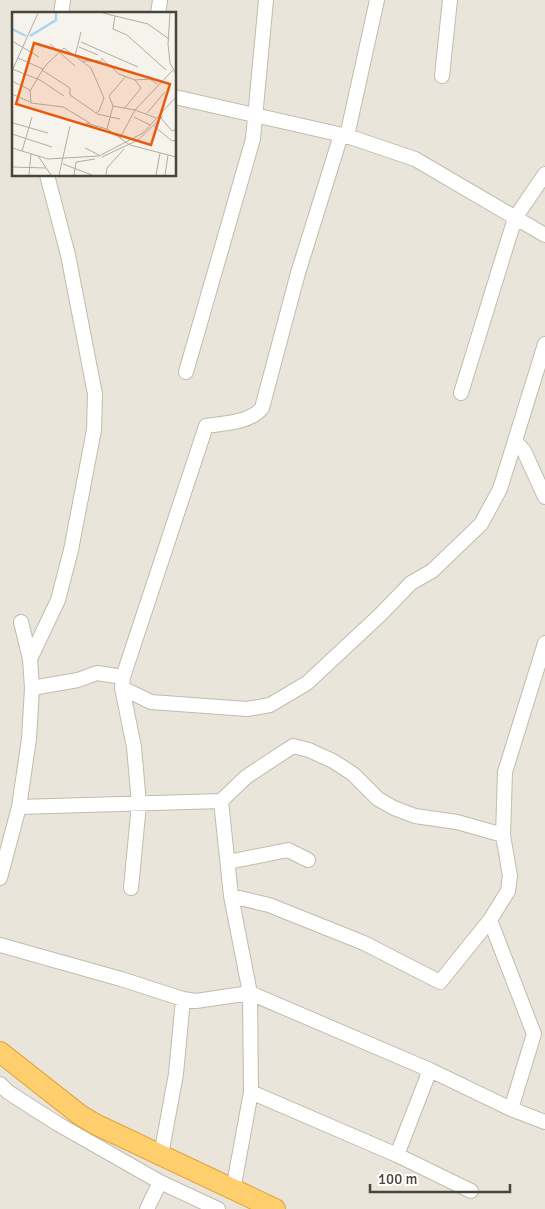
<svg xmlns="http://www.w3.org/2000/svg" width="545" height="1209" font-family="Signika,sans-serif">
	<style>
		.residential { fill: #eae5da; fill-rule: evenodd }
		.lines { fill: none; stroke-linecap: round; stroke-linejoin: round }
		.minor-casing { stroke: #c2bbae; stroke-width: 16 }
		.highway-casing { stroke: #e0a43c; stroke-width: 22 }
		.minor { stroke: #fff; stroke-width: 14 }
		.highway { stroke: #ffcf6e; stroke-width: 20 }
		.inset-river { fill: none; stroke: #a9d4f2; stroke-width: 2.5 }
		.inset-road { fill: none; stroke: #b2ada4; stroke-width: 1 }
		.view { fill: #e8590c; fill-opacity: 0.15; stroke: #e8590c; stroke-width: 2.5 }
		.inset-edge { fill: none; stroke: #4b4439; stroke-width: 2.5 }
	</style>
	<rect width="100%" height="100%" fill="#f6f3ec"/>
	<path class="residential" d="M 0,0 L 545,0 L 545,1209 L 0,1209 ZM 14,14 L 175,14 L 175,175 L 14,175 Z"/>
	<g class="lines">
		<g class="minor-casing">
			<path id="minor" d="M 61,14 L 63,0
				M 158,14 L 160,0
				M 442,76 L 450,0
				M 175,97 L 347,136 L 415,159 L 545,235
				M 341,135 L 298,273 L 262,408 C 250,423 224,423 206,426 L 123,677 L 122,688 L 151,702 L 247,709 L 270,705 L 307,683 L 380,615 L 411,583 L 432,571 L 481,524 L 500,489 L 545,344
				M 347,136 L 377,0
				M 186,372 L 253,139 L 266,0
				M 461,393 L 515,218 L 545,174
				M 515,441 L 524,451 L 545,497
				M 30,659 L 58,600 L 71,550 L 94,430 L 95,394 L 68,255 L 47,175
				M 32,688 L 78,680 L 97,673 L 123,677
				M 122,688 L 134,747 L 139,804 L 131,888
				M 221,801 L 231,896 L 250,993 L 251,1092 L 233,1190
				M 19,807 L 221,801 L 246,777 L 293,746 L 309,750 L 333,761 L 353,774 L 378,799 L 394,808 L 415,816 L 457,822 L 503,835
				M 228,862 L 288,850 L 308,860
				M 0,878 L 19,807 L 29,739 L 32,688 L 30,659 L 21,622
				M 231,896 L 269,905 L 364,943 L 440,982 L 490,920
				M 0,945 L 121,979 L 183,999 L 196,1001 L 250,993 L 430,1070 L 511,1109 L 545,1122
				M 0,1084 L 8,1092 L 58,1124 L 160,1182 L 218,1209
				M 251,1092 L 397,1155 L 471,1191
				M 511,1109 L 534,1034 L 490,920 L 508,891 L 510,876 L 503,835 L 505,772 L 545,643
				M 161,1155 L 176,1074 L 183,999
				M 397,1155 L 430,1070
				M 147,1209 L 160,1182"/>
		</g>
		<g class="highway-casing">
			<path id="highway" d="M 0,1052 L 80,1115 L 95,1124 L 275,1209"/>
		</g>
		<use href="#minor" class="minor"/>
		<use href="#highway" class="highway"/>
	</g>
	<g transform="translate(12 12)">
		<rect width="164" height="164" fill="#f6f3ec"/>
		<path class="inset-river" d="M 0,17 L 14,24M 18,24 L 44,8 L 44,1"/>
		<path class="inset-road" d="M 91,1 L 136,12 L 157,27M 158,1 L 156,32 L 158,51 L 164,62M 103,4 L 101,17 L 115,23 L 154,58M 0,29 L 27,45M 69,30 L 126,55M 38,32 L 63,54M 67,35 L 86,43M 63,44 L 69,20M 6,46 L 31,57M 89,46 L 107,62 L 123,68 L 138,67 L 145,72M 71,49 L 90,49M 0,57 L 28,68 L 52,84M 0,59 L 26,1M 0,69 L 18,78 L 19,91 L 51,95 L 78,111M 18,79 L 31,57 L 36,51 L 52,36 L 79,56 L 92,86 L 87,99 L 84,101 L 58,83 L 58,76 L 30,58M 0,82 L 18,90M 101,94 L 123,98 L 144,106M 112,97 L 129,76 L 123,68M 135,101 L 153,80M 85,102 L 108,107M 122,105 L 138,113M 148,105 L 160,119 L 164,118M 1,111 L 36,121M 74,111 L 95,117 L 118,133 L 164,145M 142,114 L 160,129 L 164,128M 95,117 L 101,94 L 97,84 L 114,64M 0,122 L 40,135M 108,126 L 123,98 L 161,58M 0,136 L 36,147 L 87,144 L 131,121 L 164,85M 73,136 L 87,143M 10,139 L 20,105M 26,144 L 39,163M 90,145 L 126,128 L 151,104M 51,152 L 80,163M 0,155 L 34,156M 17,163 L 19,142M 47,163 L 58,114M 62,163 L 64,150 L 83,147M 94,163 L 95,156 L 112,137M 144,163 L 148,141M 153,163 L 156,143"/>
		<path class="view" d="M 22,31 L 158,72 L 139,133 L 4,92 Z"/>
		<rect width="164" height="164" class="inset-edge"/>
	</g>
	<path d="M370 1184v8h140v-8" fill="none" stroke="#4b4439" stroke-width="2.5"/>
	<text x="378" y="1184" font-size="15" fill="#4b4439" stroke="#ffffff" stroke-width="4" paint-order="stroke">100 m</text>
</svg>
